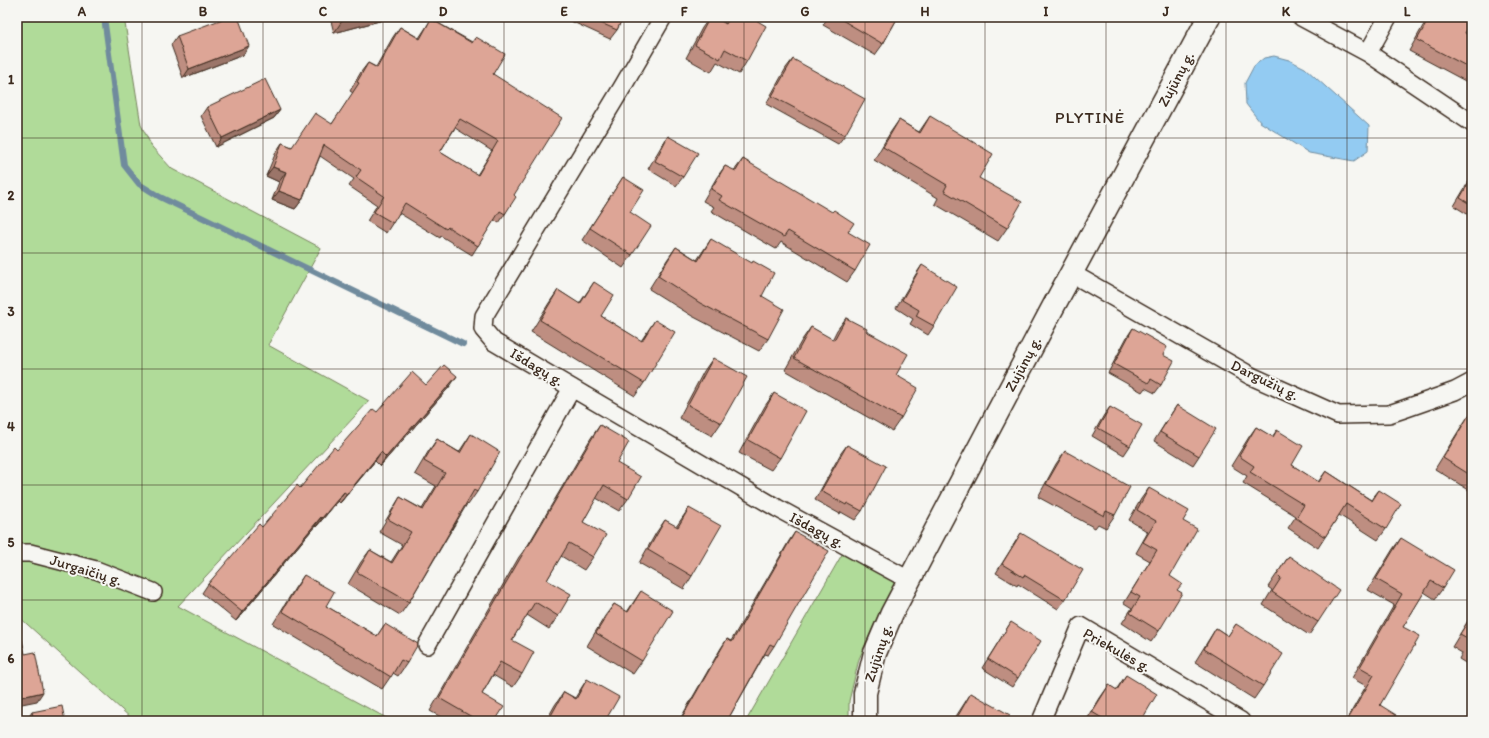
<svg xmlns="http://www.w3.org/2000/svg" width="1489" height="738" font-family="Itim,sans-serif">
	<style>
		.green { fill: #b0db99; stroke: #76825c }
		.water { fill: #93cbf2; stroke: #708b9d }
		.lines { fill: none; stroke-linecap: round; stroke-linejoin: round }
		.stream { stroke: #708b9d; stroke-width: 6 }
		.minor-casing { stroke: #3b2a1e; stroke-width: 20 }
		.secondary-casing { stroke: #3b2a1e; stroke-width: 25 }
		.minor { stroke: #f6f6f2; stroke-width: 17 }
		.secondary { stroke: #f6f6f2; stroke-width: 22 }
		.wall { fill: #be8e81; stroke: #3b2a1e; fill-rule: evenodd }
		.shaded-wall { fill: #9b7469; stroke: #3b2a1e }
		.building { fill: #dda596; stroke: #3b2a1e; fill-rule: evenodd }
		.grid { fill: none; stroke: #3b2a1e; stroke-width: 1; stroke-opacity: 0.55 }
		.labels { text-anchor: middle; dominant-baseline: central; stroke-width: 4; stroke-linejoin: round; paint-order: stroke }
		.street-label { font-size: 15px; fill: #3b2a1e; stroke: #f6f6f2 }
		.quarter-label { font-size: 17px; letter-spacing: 1px; fill: #3b2a1e; stroke: #f6f6f2 }
		.neatline { fill: none; stroke: #3b2a1e; stroke-width: 1.5 }
		.grid-label { font-size: 13px; text-anchor: middle; font-weight: bold; fill: #3b2a1e }
	</style>
	<rect width="100%" height="100%" fill="#f6f6f2"/>
	<filter id="ink" filterUnits="userSpaceOnUse"><feTurbulence type="fractalNoise" baseFrequency=".025" numOctaves="2"/><feDisplacementMap in="SourceGraphic" scale="8" xChannelSelector="R" yChannelSelector="G"/><feConvolveMatrix kernelMatrix="1 2 1 2 8 2 1 2 1" color-interpolation-filters="sRGB"/></filter>
	<g filter="url(#ink)">
		<path class="green" d="M 17,17 L 124,17 L 141,125 L 152,147 L 172,169 L 321,248 L 268,345 L 369,401 L 178,606 L 392,721 L 131,721 L 132,719 L 17,615 Z
			M 844,551 L 898,578 L 878,616 L 859,659 L 849,701 L 849,721 L 746,721 Z"/>
		<path class="water" d="M 1274,56 L 1289,60 L 1305,68 L 1369,126 L 1368,151 L 1354,161 L 1309,153 L 1260,122 L 1246,104 L 1245,83 L 1254,66 L 1264,58 Z"/>
		<g class="lines">
			<path class="stream" d="M 104,17 L 124,165 L 139,184 L 160,197 L 463,344"/>
			<g class="minor-casing">
				<path id="minor" d="M 663,17 L 623,86 L 484,316 L 483,329 L 494,342 L 572,388 L 777,508 L 909,580
					M 1301,17 L 1368,53 L 1472,123
					M 1368,53 L 1388,17
					M 1071,273 L 1251,376 L 1338,415 L 1389,414 L 1404,409 L 1455,391 L 1472,382
					M 17,553 L 30,553 L 96,570 L 153,592
					M 427,645 L 572,388
					M 1041,721 L 1081,626 L 1241,721"/>
			</g>
			<g class="secondary-casing">
				<path id="secondary" d="M 865,721 L 865,693 L 875,653 L 892,613 L 1051,311 L 1209,17"/>
			</g>
			<use href="#minor" class="minor"/>
			<use href="#secondary" class="secondary"/>
		</g>
		<path class="wall" d="M 330,17 L 386,17 L 383,20 L 334,33 Z
			M 562,17 L 623,17 L 617,30 L 610,39 Z
			M 710,17 L 724,23 L 728,17 L 758,17 L 756,20 L 747,61 L 739,74 L 717,62 L 711,72 L 686,58 L 702,28 Z
			M 828,17 L 898,17 L 883,44 L 875,55 L 823,25 Z
			M 1428,17 L 1472,17 L 1465,33 L 1472,37 L 1472,79 L 1469,83 L 1409,51 Z
			M 431,19 L 472,42 L 476,37 L 493,74 L 514,195 L 505,214 L 499,223 L 494,220 L 472,255 L 441,236 L 440,238 L 399,213 L 386,233 L 367,221 L 377,205 L 349,186 L 354,179 L 320,156 L 302,200 L 295,209 L 272,200 L 279,182 L 266,176 L 276,152 L 282,143 L 292,147 L 332,124 L 353,93 L 350,91 L 361,72 L 368,63 L 376,67 L 393,37 L 400,27 L 419,38 L 425,29 ZM 455,128 L 492,151 L 477,175 L 440,152 Z
			M 177,36 L 243,55 L 183,78 L 171,45 Z
			M 793,59 L 845,135 L 838,144 L 766,104 L 786,68 Z
			M 207,107 L 280,110 L 274,118 L 216,147 L 201,116 Z
			M 930,116 L 979,178 L 1007,228 L 998,241 L 935,204 L 938,198 L 874,160 L 890,133 L 899,120 L 919,132 Z
			M 668,136 L 683,177 L 676,186 L 648,169 L 662,145 Z
			M 743,159 L 848,232 L 855,271 L 847,282 L 781,242 L 776,249 L 711,211 L 714,207 L 703,201 L 717,177 L 725,166 L 734,171 Z
			M 1472,176 L 1472,217 L 1454,206 Z
			M 623,177 L 630,212 L 632,255 L 623,268 L 582,240 Z
			M 711,239 L 762,296 L 768,339 L 759,351 L 692,316 L 649,289 L 667,260 L 676,247 L 697,260 Z
			M 922,265 L 934,326 L 928,335 L 910,324 L 913,319 L 896,308 L 916,274 Z
			M 594,282 L 601,316 L 641,341 L 655,320 L 644,383 L 635,396 L 531,332 L 549,303 L 558,290 L 579,304 Z
			M 846,318 L 866,331 L 896,375 L 901,418 L 892,431 L 785,370 L 802,340 L 811,327 L 832,340 L 837,330 Z
			M 1133,328 L 1163,355 L 1161,385 L 1155,393 L 1145,388 L 1142,392 L 1108,373 L 1127,337 Z
			M 713,358 L 721,423 L 712,436 L 679,418 L 704,371 Z
			M 426,385 L 451,385 L 380,466 L 375,461 L 340,503 L 338,501 L 316,527 L 315,526 L 236,621 L 202,593 L 208,584 L 262,527 L 300,488 L 377,412 Z
			M 774,393 L 780,458 L 771,470 L 739,453 L 765,406 Z
			M 1177,405 L 1199,456 L 1193,465 L 1154,441 L 1171,414 Z
			M 1110,407 L 1130,446 L 1124,455 L 1092,436 L 1104,415 Z
			M 1469,415 L 1472,417 L 1472,492 L 1435,469 L 1461,427 Z
			M 600,425 L 617,463 L 628,499 L 619,511 L 596,498 L 583,522 L 593,557 L 584,570 L 561,556 L 547,580 L 558,616 L 549,629 L 527,615 L 512,640 L 522,674 L 513,687 L 493,675 L 482,694 L 495,721 L 448,721 L 430,711 L 519,557 L 528,545 L 591,438 Z
			M 1256,427 L 1272,437 L 1277,430 L 1292,465 L 1318,482 L 1326,471 L 1371,500 L 1379,490 L 1386,529 L 1378,540 L 1339,515 L 1318,548 L 1288,528 L 1296,516 L 1243,483 L 1247,476 L 1231,466 L 1249,437 Z
			M 471,434 L 477,492 L 468,505 L 467,504 L 409,602 L 400,615 L 348,584 L 361,562 L 370,550 L 391,562 L 402,545 L 379,532 L 392,510 L 400,497 L 422,509 L 436,486 L 415,474 L 428,452 L 437,439 L 459,452 Z
			M 847,445 L 862,511 L 855,520 L 841,512 L 840,514 L 815,500 L 841,453 Z
			M 1065,451 L 1115,515 L 1106,528 L 1098,524 L 1095,528 L 1038,497 L 1056,464 Z
			M 1149,488 L 1183,521 L 1170,576 L 1159,631 L 1151,642 L 1122,623 L 1132,608 L 1124,603 L 1150,561 L 1136,553 L 1148,532 L 1129,520 L 1141,499 Z
			M 689,508 L 692,576 L 684,589 L 639,563 L 656,533 L 665,520 L 676,527 Z
			M 795,532 L 774,646 L 768,655 L 765,654 L 727,721 L 679,721 L 721,648 L 727,639 L 731,641 L 789,541 Z
			M 1021,533 L 1065,600 L 1058,609 L 1018,584 L 1017,586 L 996,573 Z
			M 1401,538 L 1443,588 L 1435,599 L 1424,592 L 1403,627 L 1380,705 L 1393,721 L 1346,721 L 1366,686 L 1352,678 L 1394,605 L 1368,590 L 1393,549 Z
			M 1289,556 L 1318,622 L 1309,635 L 1263,605 L 1272,590 L 1268,587 Z
			M 304,575 L 326,606 L 377,636 L 385,624 L 407,663 L 398,676 L 393,673 L 382,689 L 273,624 L 295,588 Z
			M 641,591 L 642,661 L 633,674 L 587,646 L 605,616 L 614,604 L 627,612 Z
			M 1472,614 L 1472,667 L 1459,659 L 1462,653 L 1452,647 Z
			M 1011,622 L 1018,678 L 1012,687 L 982,668 Z
			M 1236,624 L 1263,686 L 1254,699 L 1195,662 L 1216,628 L 1228,636 Z
			M 1126,675 L 1141,721 L 1086,721 L 1100,698 L 1109,685 L 1116,690 Z
			M 587,679 L 605,721 L 546,721 L 555,705 L 564,692 L 575,698 Z
			M 971,693 L 1006,721 L 953,721 L 964,704 Z
			M 32,712 L 65,721 L 26,721 Z"/>
		<path class="shaded-wall" d="M 357,17 L 386,17 L 383,20 L 334,33 L 342,21 Z
			M 249,46 L 243,55 L 183,78 L 189,69 Z
			M 280,110 L 274,118 L 216,147 L 222,138 Z
			M 273,167 L 286,172 L 279,182 L 266,176 Z
			M 279,191 L 302,200 L 295,209 L 272,200 Z
			M 457,376 L 451,385 L 380,466 L 386,457 Z
			M 381,452 L 375,461 L 340,503 L 347,494 Z
			M 344,492 L 338,501 L 316,527 L 322,518 Z
			M 321,517 L 315,526 L 236,621 L 242,612 Z
			M 43,692 L 37,701 L 17,705 L 17,698 Z"/>
		<path class="building" d="M 228,17 L 238,17 L 249,46 L 189,69 L 177,36 Z
			M 341,17 L 357,17 L 342,21 Z
			M 587,17 L 623,17 L 617,30 Z
			M 710,17 L 714,17 L 726,24 L 730,17 L 758,17 L 756,20 L 766,26 L 747,61 L 725,49 L 720,59 L 695,45 Z
			M 837,17 L 898,17 L 883,44 Z
			M 1430,17 L 1472,17 L 1472,20 L 1465,33 L 1472,37 L 1472,69 L 1417,40 Z
			M 431,19 L 472,43 L 476,37 L 505,54 L 493,74 L 562,118 L 514,195 L 516,197 L 505,214 L 500,211 L 478,246 L 448,227 L 446,229 L 405,203 L 393,223 L 374,212 L 384,196 L 356,177 L 361,170 L 324,145 L 302,200 L 279,191 L 286,172 L 273,167 L 282,143 L 292,147 L 315,113 L 332,124 L 359,83 L 357,82 L 368,63 L 377,68 L 400,27 L 420,39 ZM 460,119 L 498,141 L 478,175 L 440,152 Z
			M 793,59 L 865,99 L 845,135 L 772,96 Z
			M 265,79 L 280,110 L 222,138 L 207,107 Z
			M 930,116 L 993,154 L 979,178 L 1022,202 L 1007,228 L 944,191 L 947,185 L 883,147 L 899,120 L 920,133 Z
			M 668,136 L 698,153 L 683,177 L 655,161 Z
			M 743,159 L 832,212 L 834,210 L 854,223 L 848,232 L 870,245 L 855,271 L 788,231 L 784,237 L 719,200 L 722,196 L 711,189 L 725,166 L 736,171 Z
			M 623,177 L 644,190 L 630,212 L 651,226 L 632,255 L 590,228 Z
			M 1472,177 L 1472,205 L 1460,198 Z
			M 711,239 L 752,263 L 753,261 L 774,273 L 762,296 L 784,309 L 768,339 L 700,303 L 658,276 L 676,247 L 698,261 Z
			M 922,265 L 957,287 L 934,326 L 916,316 L 919,310 L 902,300 Z
			M 594,282 L 614,295 L 601,316 L 642,341 L 655,320 L 675,332 L 644,383 L 540,320 L 558,290 L 580,304 Z
			M 846,318 L 867,329 L 866,331 L 908,354 L 896,375 L 918,388 L 901,418 L 794,358 L 811,327 L 834,340 Z
			M 1133,328 L 1167,347 L 1163,355 L 1174,361 L 1161,385 L 1151,379 L 1148,383 L 1114,364 Z
			M 713,358 L 747,377 L 721,423 L 688,405 Z
			M 444,365 L 457,376 L 386,457 L 381,452 L 347,494 L 344,492 L 322,518 L 321,517 L 242,612 L 208,584 L 259,524 L 262,527 L 297,485 L 300,488 L 334,447 L 337,450 L 373,409 L 377,412 L 412,372 L 426,385 Z
			M 774,393 L 806,411 L 780,458 L 748,440 Z
			M 1177,405 L 1216,429 L 1199,456 L 1160,432 Z
			M 1110,407 L 1142,425 L 1130,446 L 1098,428 Z
			M 1469,415 L 1472,417 L 1472,476 L 1443,458 Z
			M 600,425 L 629,442 L 617,463 L 641,477 L 628,499 L 604,485 L 583,522 L 606,535 L 593,557 L 569,543 L 547,580 L 571,594 L 558,616 L 535,602 L 512,640 L 534,652 L 522,674 L 500,662 L 482,694 L 504,707 L 495,721 L 479,721 L 439,698 L 528,545 L 529,545 Z
			M 1256,427 L 1273,437 L 1277,430 L 1303,446 L 1292,465 L 1319,482 L 1326,471 L 1372,501 L 1379,490 L 1401,504 L 1386,529 L 1346,504 L 1325,537 L 1296,518 L 1304,505 L 1250,472 L 1254,466 L 1239,456 Z
			M 471,434 L 500,452 L 477,492 L 474,490 L 409,602 L 357,572 L 370,550 L 392,563 L 411,532 L 388,519 L 400,497 L 423,510 L 445,473 L 424,461 L 437,439 L 460,453 Z
			M 847,445 L 886,466 L 862,511 L 847,503 L 846,505 L 821,491 Z
			M 1065,451 L 1130,487 L 1115,515 L 1106,511 L 1104,516 L 1046,484 Z
			M 1149,488 L 1189,511 L 1183,521 L 1197,529 L 1170,576 L 1182,584 L 1177,590 L 1182,593 L 1159,631 L 1130,613 L 1140,597 L 1131,592 L 1157,550 L 1143,542 L 1156,521 L 1137,510 Z
			M 689,508 L 721,526 L 692,576 L 648,550 L 665,520 L 678,527 Z
			M 795,532 L 829,551 L 774,646 L 770,644 L 727,721 L 680,721 L 727,639 L 732,642 Z
			M 1021,533 L 1083,570 L 1065,600 L 1024,575 L 1023,577 L 1002,564 Z
			M 1401,538 L 1454,570 L 1443,588 L 1431,581 L 1403,627 L 1420,636 L 1380,705 L 1396,715 L 1393,721 L 1347,721 L 1374,675 L 1360,667 L 1402,594 L 1376,579 Z
			M 1289,556 L 1339,590 L 1318,622 L 1272,592 L 1281,578 L 1277,574 Z
			M 304,575 L 334,592 L 326,606 L 377,636 L 385,624 L 418,644 L 407,663 L 401,660 L 391,677 L 282,611 Z
			M 641,591 L 673,611 L 642,661 L 596,633 L 614,604 L 628,612 Z
			M 1472,615 L 1472,649 L 1468,647 L 1471,640 L 1460,634 Z
			M 1011,622 L 1041,641 L 1018,678 L 988,659 Z
			M 1236,624 L 1283,654 L 1263,686 L 1204,649 L 1216,628 L 1228,636 Z
			M 22,640 L 25,654 L 35,652 L 43,692 L 17,698 L 17,641 Z
			M 1126,675 L 1157,694 L 1141,721 L 1107,721 L 1092,712 L 1109,685 L 1117,690 Z
			M 587,679 L 619,697 L 605,721 L 548,721 L 564,692 L 576,699 Z
			M 971,693 L 1010,715 L 1006,721 L 955,721 Z
			M 62,706 L 65,721 L 34,721 L 32,712 Z"/>
	</g>
	<path class="grid" d="M 142,17 L 142,721M 263,17 L 263,721M 383,17 L 383,721M 504,17 L 504,721M 624,17 L 624,721M 744,17 L 744,721M 865,17 L 865,721M 985,17 L 985,721M 1106,17 L 1106,721M 1226,17 L 1226,721M 1347,17 L 1347,721M 17,138 L 1472,138M 17,253 L 1472,253M 17,369 L 1472,369M 17,485 L 1472,485M 17,600 L 1472,600"/>
	<g class="labels">
		<g class="street-label">
			<text transform="translate(1176 79) rotate(-62)">Zujūnų g.</text>
			<text transform="translate(1023 364) rotate(-62)">Zujūnų g.</text>
			<text transform="translate(537 367) rotate(31)">Išdagų g.</text>
			<text transform="translate(1265 380) rotate(26)">Dargužių g.</text>
			<text transform="translate(817 530) rotate(28)">Išdagų g.</text>
			<text transform="translate(86 570) rotate(17)">Jurgaičių g.</text>
			<text transform="translate(1117 650) rotate(29)">Priekulės g.</text>
			<text transform="translate(878 653) rotate(-72)">Zujūnų g.</text>
		</g>
		<g class="quarter-label">
			<text x="1090" y="117">PLYTINĖ</text>
		</g>
	</g>
	<rect width="1489" height="738" fill="none" stroke="#f6f6f2" stroke-width="44"/>
	<rect x="22" y="22" width="1445" height="694" class="neatline"/>
	<g class="grid-label">
		<text x="82" y="16">A</text>
		<text x="203" y="16">B</text>
		<text x="323" y="16">C</text>
		<text x="443" y="16">D</text>
		<text x="564" y="16">E</text>
		<text x="684" y="16">F</text>
		<text x="805" y="16">G</text>
		<text x="925" y="16">H</text>
		<text x="1046" y="16">I</text>
		<text x="1166" y="16">J</text>
		<text x="1286" y="16">K</text>
		<text x="1407" y="16">L</text>
		<text x="11" y="84">1</text>
		<text x="11" y="200">2</text>
		<text x="11" y="316">3</text>
		<text x="11" y="431">4</text>
		<text x="11" y="547">5</text>
		<text x="11" y="663">6</text>
	</g>
</svg>
